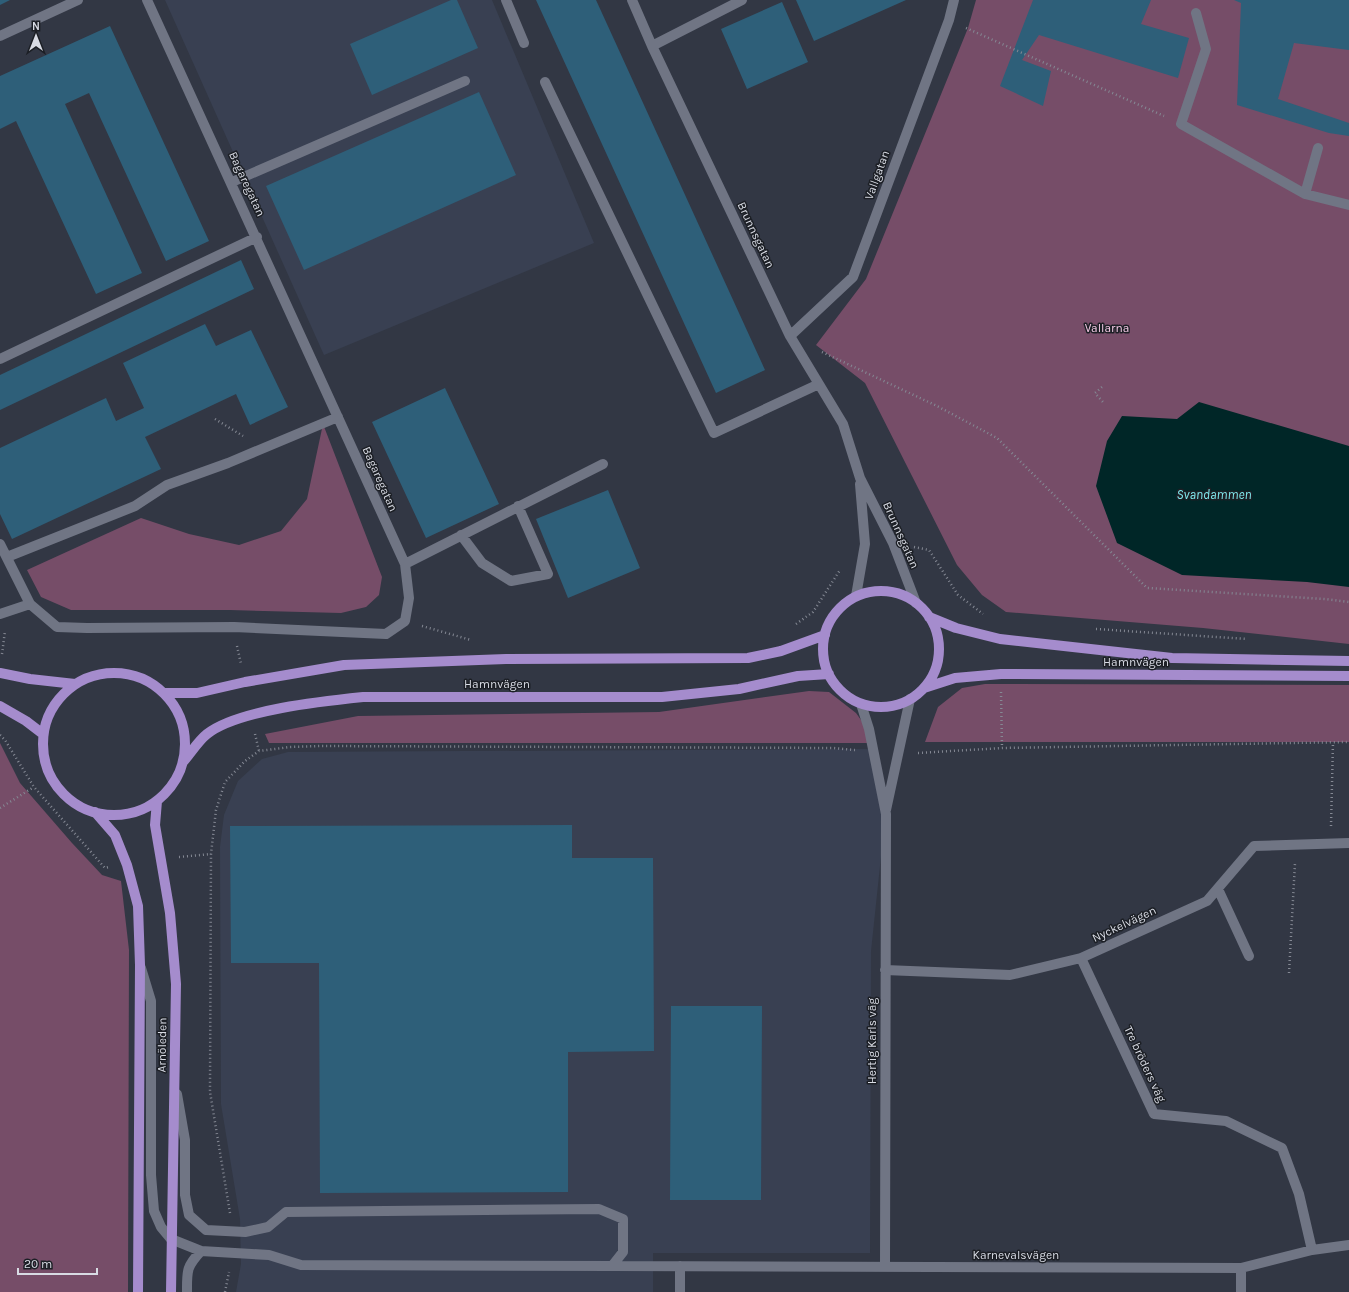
<svg xmlns="http://www.w3.org/2000/svg" width="1349" height="1292" font-family="Karla,sans-serif">
	<style>
		.built { fill: #394052 }
		.green { fill: #764d68 }
		.water { fill: #002627 }
		.building { fill: #2e5f79 }
		.lines { fill: none; stroke-linecap: round; stroke-linejoin: round }
		.path { stroke: #858994; stroke-width: 2.5; stroke-dasharray: 1 3; stroke-linecap: butt }
		.minor { stroke: #707584; stroke-width: 10 }
		.major { stroke: #a58ccd; stroke-width: 10 }
		.labels { text-anchor: middle; dominant-baseline: central; stroke-width: 3; stroke-linejoin: round; paint-order: stroke }
		.street-label { font-size: 12px; fill: #d8dbe4; stroke: #1c1f25 }
		.park-label { font-size: 12px; fill: #f8cde9; stroke: #1c1f25 }
		.water-label { font-size: 13px; font-style: italic; fill: #80eaef; stroke: #1c1f25 }
	</style>
	<rect width="100%" height="100%" fill="#323744"/>
	<path class="built" d="M 165,0 L 492,0 L 594,243 L 324,355 Z
		M 876,749 L 887,800 L 871,951 L 870,1253 L 653,1253 L 653,1292 L 236,1292 L 241,1264 L 240,1219 L 221,1104 L 220,847 L 224,815 L 238,781 L 262,759 L 288,752 Z"/>
	<path class="green" d="M 976,0 L 1349,0 L 1349,644 L 1203,628 L 1006,612 L 982,595 L 957,565 L 865,383 L 816,345 L 866,279 L 968,28 Z
		M 323,424 L 382,577 L 379,595 L 366,607 L 341,613 L 230,610 L 71,610 L 41,597 L 27,570 L 141,518 L 189,534 L 239,545 L 281,531 L 307,499 Z
		M 985,684 L 1349,685 L 1349,742 L 925,742 L 938,707 L 962,688 Z
		M 809,691 L 829,692 L 856,713 L 869,731 L 872,743 L 269,743 L 265,734 L 358,716 L 659,712 Z
		M 0,743 L 20,783 L 72,843 L 102,875 L 121,881 L 129,950 L 128,1292 L 0,1292 Z"/>
	<path class="water" d="M 1199,402 L 1349,446 L 1349,587 L 1307,582 L 1182,575 L 1117,543 L 1096,486 L 1107,441 L 1122,416 L 1177,419 Z"/>
	<path class="building" d="M 0,0 L 10,0 L 0,5 Z
		M 451,0 L 457,0 L 478,48 L 372,95 L 350,44 Z
		M 536,0 L 596,0 L 765,370 L 716,393 Z
		M 796,0 L 906,0 L 814,41 Z
		M 1033,0 L 1151,0 L 1141,24 L 1189,38 L 1178,78 L 1039,35 L 1022,60 L 1051,71 L 1043,106 L 1000,86 Z
		M 1234,0 L 1349,0 L 1349,50 L 1294,43 L 1278,99 L 1349,123 L 1349,136 L 1329,133 L 1237,105 L 1241,3 Z
		M 782,2 L 808,62 L 747,89 L 721,29 Z
		M 110,26 L 209,241 L 166,261 L 89,93 L 65,104 L 142,273 L 96,294 L 16,121 L 0,129 L 0,76 Z
		M 479,92 L 516,175 L 304,270 L 266,186 Z
		M 241,260 L 254,289 L 0,410 L 0,375 Z
		M 205,324 L 216,346 L 251,330 L 288,407 L 250,425 L 236,394 L 145,437 L 161,469 L 12,539 L 0,514 L 0,448 L 106,398 L 116,421 L 144,408 L 123,363 Z
		M 445,388 L 499,504 L 426,538 L 372,422 Z
		M 608,490 L 640,568 L 568,598 L 536,519 Z
		M 572,825 L 572,858 L 653,858 L 654,1051 L 568,1052 L 568,1192 L 320,1193 L 319,963 L 231,963 L 230,826 Z
		M 671,1006 L 762,1006 L 761,1200 L 670,1200 Z"/>
	<g class="lines">
		<path class="path" d="M 966,28 L 1164,116
			M 822,352 L 937,406 L 997,438 L 1147,588 L 1325,599 L 1349,602
			M 1102,387 L 1095,393 L 1103,402
			M 215,419 L 243,436
			M 914,547 L 929,550 L 958,595 L 983,614
			M 796,624 L 813,612 L 840,570
			M 422,626 L 471,640
			M 1096,629 L 1247,639
			M 237,646 L 241,664
			M 2,654 L 5,631
			M 1001,692 L 1002,748
			M 255,734 L 259,751
			M 0,735 L 5,740 L 34,787 L 105,868 L 109,867
			M 918,753 L 1002,748 L 1349,742
			M 0,808 L 34,787
			M 1331,826 L 1333,742
			M 179,857 L 211,854
			M 1289,973 L 1295,863
			M 230,1213 L 210,1092 L 211,854 L 216,810 L 225,782 L 245,761 L 259,751 L 290,747 L 322,746 L 833,748 L 855,750
			M 225,1292 L 229,1272"/>
		<path class="minor" d="M 506,0 L 524,43
			M 632,0 L 652,46 L 790,336 L 843,424 L 860,478 L 893,543 L 916,603
			M 1196,13 L 1206,49 L 1181,124 L 1305,194 L 1349,205
			M 0,36 L 78,0
			M 652,46 L 742,0
			M 545,82 L 714,433 L 819,384
			M 232,182 L 465,81
			M 1305,194 L 1318,148
			M 790,336 L 853,277 L 949,20 L 954,0
			M 0,359 L 257,237
			M 461,535 L 482,563 L 511,581 L 548,574 L 518,506
			M 0,544 L 30,604 L 57,627 L 87,628 L 234,627 L 386,634 L 405,621 L 409,598 L 405,564 L 147,0
			M 7,557 L 135,506 L 167,485 L 228,463 L 338,417
			M 405,564 L 603,464
			M 856,596 L 865,544 L 860,484
			M 0,614 L 30,604
			M 861,704 L 869,729 L 886,814 L 885,1267
			M 886,810 L 910,699
			M 1218,889 L 1249,956
			M 1081,958 L 1154,1114 L 1226,1121 L 1282,1148 L 1299,1194 L 1312,1250
			M 141,968 L 151,1001 L 151,1175 L 154,1211 L 161,1227 L 171,1239 L 201,1251 L 269,1255 L 301,1265 L 612,1266 L 623,1252 L 623,1219 L 599,1209 L 286,1212 L 268,1227 L 245,1232 L 206,1230 L 189,1215 L 185,1195 L 185,1140 L 177,1094
			M 885,970 L 1010,975 L 1081,958 L 1207,901 L 1254,846 L 1349,843
			M 612,1266 L 1241,1268 L 1312,1250 L 1349,1245
			M 680,1266 L 680,1292
			M 1241,1268 L 1241,1292
			M 187,1292 C 187,1271 186,1267 201,1251"/>
		<path class="major" d="M823 649a58 58 0 1 1 116 0a58 58 0 1 1-116 0Z
			M 929,617 L 956,628 L 1000,639 L 1172,658 L 1349,661
			M 0,673 L 30,679 L 75,684
			M43 744a71 71 0 1 1 142 0a71 71 0 1 1-142 0Z
			M 924,688 L 955,678 L 1001,674 L 1349,676
			M 166,693 L 197,693 L 245,682 L 344,665 L 506,659 L 748,658 L 781,651 L 825,635
			M 0,706 L 26,721 L 43,734
			M 183,762 C 191,753 198,741 207,734 C 237,710 324,701 363,697 L 662,697 L 739,689 L 798,676 L 829,674
			M 157,801 L 155,825 L 170,913 L 176,984 L 171,1292
			M 95,812 L 115,835 L 127,865 L 138,906 L 140,965 L 138,1292"/>
	</g>
	<g class="labels">
		<g class="street-label">
			<text transform="translate(877 175) rotate(-70)">Vallgatan</text>
			<text transform="translate(247 184) rotate(65)">Bagaregatan</text>
			<text transform="translate(756 235) rotate(65)">Brunnsgatan</text>
			<text transform="translate(380 479) rotate(66)">Bagaregatan</text>
			<text transform="translate(901 535) rotate(66)">Brunnsgatan</text>
			<text x="1136" y="662">Hamnvägen</text>
			<text x="497" y="684">Hamnvägen</text>
			<text transform="translate(1124 924) rotate(-25)">Nyckelvägen</text>
			<text transform="translate(872 1041) rotate(-90)">Hertig Karls väg</text>
			<text transform="translate(162 1045) rotate(-89)">Arnöleden</text>
			<text transform="translate(1145 1064) rotate(65)">Tre bröders väg</text>
			<text x="1016" y="1255">Karnevalsvägen</text>
		</g>
		<g class="park-label">
			<text x="1107" y="328">Vallarna</text>
		</g>
		<g class="water-label">
			<text x="1214" y="494">Svandammen</text>
		</g>
	</g>
	<g transform="translate(36 36)" stroke="#1c1f25" stroke-width="3" paint-order="stroke">
	<path d="M0-3L7 15L0 10L-7 15Z" fill="#d8dbe4"/>
	<text y="-6" font-size="11" font-weight="bold" text-anchor="middle" fill="#d8dbe4">N</text>
	</g>
	<path d="M18 1268v6h79v-6" fill="none" stroke="#d8dbe4" stroke-width="2"/>
	<text x="24" y="1268" font-size="12" fill="#d8dbe4" stroke="#1c1f25" stroke-width="3" paint-order="stroke">20 m</text>
</svg>
